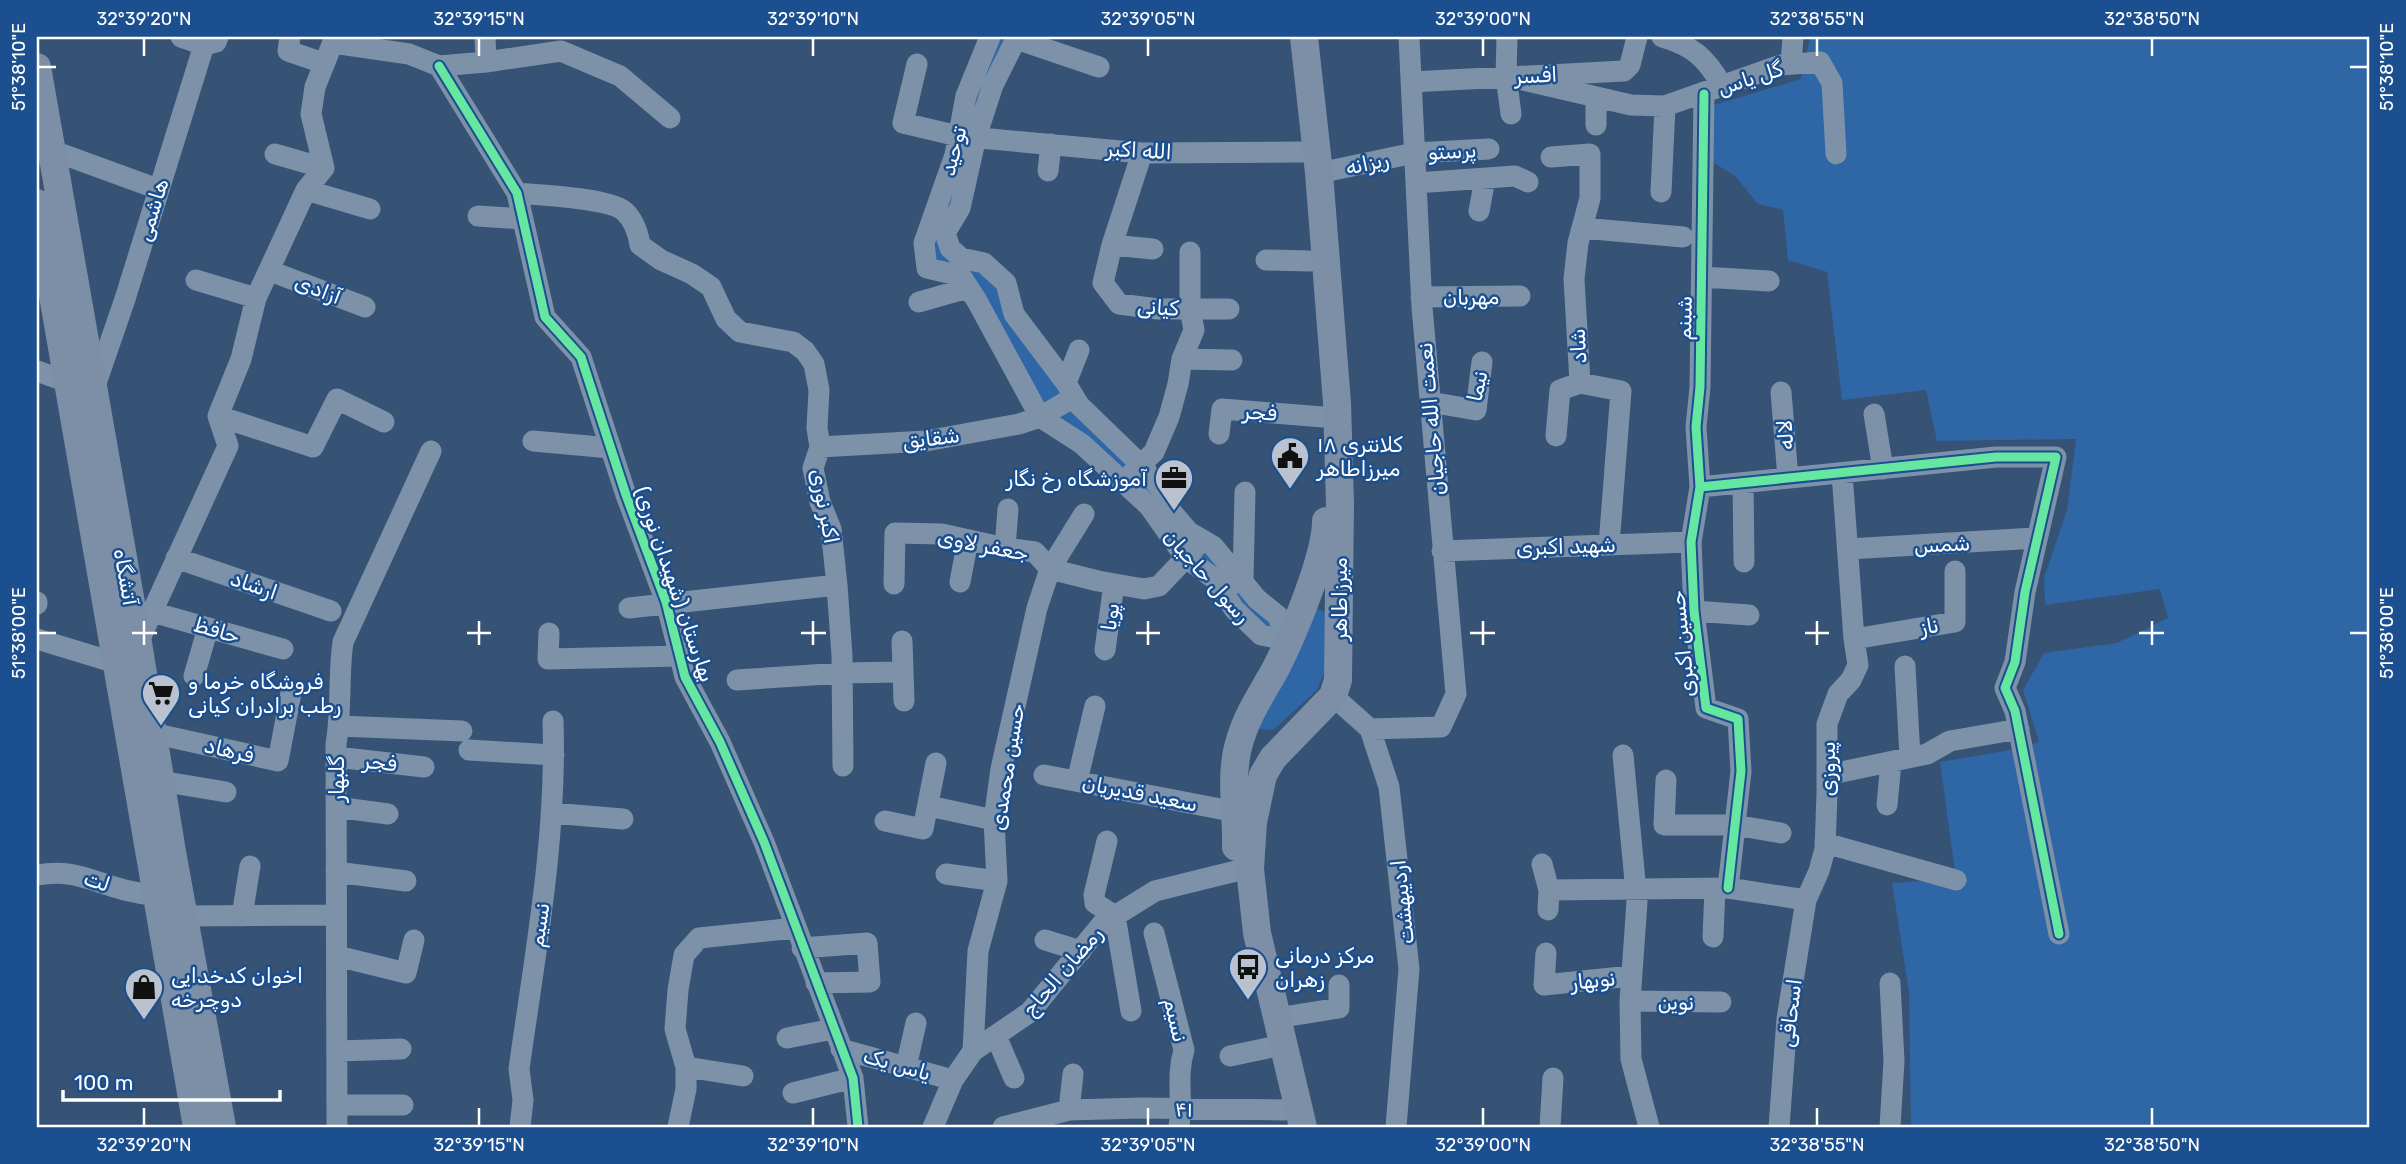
<svg xmlns="http://www.w3.org/2000/svg" width="2406" height="1164" font-family="Rubik,'Noto Naskh Arabic',sans-serif">
	<style>
		.green { fill: #2f66a5 }
		.lines { fill: none; stroke-linecap: round; stroke-linejoin: round }
		.minor { stroke: #7d92a8; stroke-width: 21 }
		.major { stroke: #7d8ea7; stroke-width: 28 }
		.cycleway-casing { stroke: #1b4f8f; stroke-width: 13 }
		.cycleway { stroke: #66e7a1; stroke-width: 9 }
		.ticks { fill: none; stroke: #fff; stroke-width: 2.5 }
		.labels { text-anchor: middle; dominant-baseline: central; stroke-width: 5; stroke-linejoin: round; paint-order: stroke }
		.street-label { font-size: 21px; fill: #fff; stroke: #1b4f8f }
		.poi-label { font-size: 21px; fill: #fff; stroke: #1b4f8f; text-anchor: start }
		.neatline { fill: none; stroke: #fff; stroke-width: 2.5 }
		.ticks-label { font-size: 18px; text-anchor: middle; fill: #fff }
	</style>
	<rect width="100%" height="100%" fill="#365274"/>
	<path class="green" d="M 993,37 L 1014,37 L 943,232 L 984,265 L 1011,313 L 1285,639 L 1264,631 L 1163,521 L 1043,417 L 972,289 L 929,263 Z
		M 1810,37 L 2369,37 L 2369,1127 L 1911,1127 L 1909,992 L 1892,883 L 1956,879 L 1940,762 L 2022,748 L 2039,742 L 2023,690 L 2044,653 L 2117,643 L 2168,618 L 2160,589 L 2045,605 L 2044,578 L 2067,510 L 2076,439 L 1937,441 L 1926,390 L 1842,400 L 1827,272 L 1788,260 L 1783,210 L 1758,204 L 1735,176 L 1714,163 L 1704,108 L 1801,79 C 1801,63 1808,52 1810,37 Z
		M 1311,606 L 1329,614 L 1329,662 L 1317,690 L 1273,730 L 1259,729 L 1255,722 Z"/>
	<g class="lines">
		<path class="minor" d="M 181,37 L 204,45
			M 290,37 L 288,51 L 323,63
			M 485,37 L 486,62
			M 990,37 L 966,96 L 955,155 L 924,243 L 927,268 L 961,276 L 977,301 L 1040,417 L 1082,444 L 1149,506 L 1185,557 L 1216,580 L 1234,609 L 1261,635 L 1287,640
			M 1017,37 L 993,85 L 976,137 L 960,208 L 945,233 L 950,248 L 961,258 L 984,263 L 1006,283 L 1014,314 L 1066,383 L 1079,405 L 1140,464 L 1162,490 L 1170,510 L 1189,532 L 1213,546 L 1257,599 L 1278,616 L 1287,640
			M 1507,37 L 1506,76 L 1511,114
			M 1662,37 C 1693,46 1706,58 1721,84
			M 1016,39 L 1099,67
			M 333,43 L 409,54 L 439,66 L 486,62 L 561,51 L 620,76 L 670,118
			M 917,64 L 903,123 L 958,136 L 1142,153 L 1302,152
			M 1791,64 L 1793,37
			M 439,66 L 517,193 L 545,317 L 581,357 L 626,495 L 666,602 L 685,677 L 720,742 L 764,842 L 853,1078 L 858,1127
			M 1506,76 L 1631,105 L 1665,106 L 1781,65 L 1820,62 L 1832,83 L 1836,154
			M 1411,82 L 1624,71 L 1630,65 L 1637,37
			M 1704,94 L 1700,387 L 1696,427 L 1700,487 L 1691,542 L 1694,611 L 1706,708 L 1738,719 L 1741,771 L 1728,888
			M 1596,98 L 1596,125
			M 51,150 L 158,189
			M 275,154 L 324,168
			M 1551,157 L 1590,154 L 1590,198 L 1578,243 L 1574,279 L 1580,383 L 1621,391 L 1609,545
			M 1048,171 L 1051,144
			M 1319,173 L 1414,153 L 1489,149
			M 1416,183 L 1515,176 L 1528,182
			M 306,190 L 370,209
			M 1661,192 L 1665,106
			M 517,193 C 540,195 609,198 624,211 C 634,220 638,232 640,245 L 661,260 L 692,274 L 711,287 L 726,319 L 740,332 L 793,342 L 805,351 L 814,364 L 819,390 L 817,428 L 820,447 L 813,468 L 820,502 L 831,529 L 837,585 L 842,656 L 843,766
			M 1479,211 L 1485,179
			M 478,216 L 523,219
			M 1582,228 L 1683,237
			M 1112,245 L 1153,249
			M 1190,252 L 1190,309 L 1229,309
			M 1266,260 L 1310,261
			M 270,271 L 365,307
			M 1702,277 L 1769,281
			M 196,280 L 256,298
			M 1421,297 L 1520,296
			M 919,302 L 968,288
			M 1182,359 L 1232,360
			M 37,371 L 68,382
			M 1066,383 L 1079,350
			M 94,389 L 125,299 L 204,45 L 216,42 L 218,37
			M 1781,392 L 1788,478
			M 1430,402 L 1476,410 L 1482,362
			M 1874,414 L 1883,469
			M 218,416 L 313,447 L 337,399 L 384,422
			M 1219,434 L 1222,409 L 1323,417
			M 1556,436 L 1560,390 L 1580,383
			M 533,441 L 611,448
			M 820,447 L 926,441 L 1019,424 L 1040,417 L 1074,397
			M 1132,473 L 1154,452 L 1169,417 L 1178,384 L 1182,359 L 1194,330 L 1190,309 L 1158,309 L 1119,304 L 1103,283 L 1112,245 L 1142,153
			M 1743,483 L 1744,562
			M 1700,487 L 1996,457 L 2056,457 L 2025,592 L 2015,662 L 2005,688 L 2015,711 L 2059,934
			M 1005,548 L 1008,509
			M 1848,549 L 2036,538
			M 1442,551 L 1691,542
			M 176,558 L 331,611
			M 960,582 L 968,540
			M 1240,583 L 1243,579 L 1245,492
			M 894,584 L 895,533 L 942,534 L 1005,548 L 1035,552 L 1050,569 L 1098,581 L 1144,589 L 1159,586 L 1195,548
			M 37,604 L 37,602
			M 629,608 L 837,585
			M 1694,611 L 1749,615
			M 152,612 L 283,649
			M 549,633 L 548,659 L 680,656
			M 37,639 L 116,663
			M 1854,639 L 1955,622 L 1955,571
			M 902,641 L 904,701
			M 138,643 L 228,446 L 218,416 L 241,359 L 256,298 L 306,190 L 324,168 L 311,114 L 315,87 L 335,37
			M 1105,650 L 1114,584
			M 1905,666 L 1910,757
			M 194,676 L 208,628
			M 737,680 L 843,673 L 902,672
			M 1333,696 L 1370,729 L 1389,787 L 1409,969 L 1396,1127
			M 339,726 L 462,731
			M 1370,729 L 1441,727 L 1456,694 L 1422,307 L 1409,37
			M 152,733 L 278,761 L 291,693
			M 469,750 L 554,755
			M 1623,755 L 1637,902 L 1630,1001 L 1631,1059 L 1649,1127
			M 336,757 L 424,767
			M 1044,775 L 1236,812
			M 1827,775 L 1927,754 L 1950,741 L 2019,729
			M 1666,780 L 1664,825 L 1735,825 L 1781,833
			M 160,781 L 226,792
			M 1077,781 L 1095,706
			M 1887,805 L 1891,762
			M 929,806 L 994,820
			M 336,807 L 388,814
			M 551,813 L 623,819
			M 885,821 L 923,829 L 936,763
			M 1107,841 L 1094,895 L 1095,903 L 1115,916 L 1131,1011
			M 1825,843 L 1956,880
			M 1542,864 L 1549,890 L 1548,910
			M 336,872 L 406,881
			M 946,874 L 997,881
			M 37,875 C 70,869 87,879 118,888 C 130,892 144,894 156,896
			M 1549,890 L 1728,888 L 1806,900 L 1819,871 L 1825,849 L 1827,793 L 1827,724 L 1838,694 L 1851,680 L 1858,665 L 1854,639 L 1842,473
			M 183,916 L 336,915
			M 242,916 L 250,866
			M 1154,933 L 1184,1050 C 1176,1076 1183,1100 1179,1127
			M 1713,937 L 1715,888
			M 1045,940 L 1081,951
			M 802,948 L 867,943 L 870,982 L 816,983
			M 1546,953 L 1544,985 L 1631,976
			M 337,956 L 406,973 L 414,940
			M 1890,983 L 1894,1061 L 1890,1127
			M 1630,1001 L 1721,1002
			M 1277,1018 L 1339,1008 L 1339,985
			M 996,1036 L 1014,1078
			M 787,1038 L 833,1029
			M 841,1049 L 953,1080
			M 338,1051 L 401,1049
			M 973,1051 L 978,951 L 997,881 L 994,820 L 1001,769 L 1037,608 L 1050,569 L 1084,514
			M 1230,1056 L 1268,1048
			M 686,1067 L 743,1076
			M 906,1067 L 916,1023
			M 793,1093 L 853,1078
			M 338,1105 L 403,1105
			M 1069,1110 L 1073,1074
			M 337,1127 L 336,744 C 342,710 338,676 343,642 L 431,451
			M 520,1127 L 523,1100 L 519,1069 C 535,954 557,838 553,721
			M 678,1127 L 686,1089 L 686,1067 L 675,1029 L 678,990 L 684,955 L 699,938 L 795,928
			M 933,1127 L 953,1080 L 973,1051 L 1030,1012 L 1102,924 L 1155,891 L 1236,871
			M 1003,1127 L 1069,1110 L 1141,1108 L 1284,1110
			M 1550,1127 L 1553,1078
			M 1779,1127 L 1787,1019 L 1806,900"/>
		<path class="major" d="M 37,67 L 138,643 L 172,852 L 222,1127
			M 37,203 L 197,1127
			M 1236,847 C 1237,811 1229,774 1240,740 C 1248,713 1263,692 1276,668 C 1293,635 1326,556 1326,521
			M 1303,1127 L 1257,933 L 1250,869 L 1253,822 L 1263,775 L 1273,758 L 1333,696 L 1338,680 L 1340,504 L 1337,403 L 1319,173 L 1304,37"/>
		<g class="cycleway-casing">
			<path id="cycleway" d="M 439,66 L 517,193 L 545,317 L 581,357 L 626,495 L 666,602 L 685,677 L 720,742 L 764,842 L 853,1078 L 858,1127
				M 1704,94 L 1700,387 L 1696,427 L 1700,487 L 1691,542 L 1694,611 L 1706,708 L 1738,719 L 1741,771 L 1728,888
				M 1700,487 L 1996,457 L 2056,457 L 2025,592 L 2015,662 L 2005,688 L 2015,711 L 2059,934"/>
		</g>
		<use href="#cycleway" class="cycleway"/>
	</g>
	<path class="ticks" d="M 144,38 L 144,56M 479,38 L 479,56M 813,38 L 813,56M 1148,38 L 1148,56M 1483,38 L 1483,56M 1817,38 L 1817,56M 2152,38 L 2152,56M 38,67 L 56,67M 2350,67 L 2368,67M 144,621 L 144,645M 479,621 L 479,645M 813,621 L 813,645M 1148,621 L 1148,645M 1483,621 L 1483,645M 1817,621 L 1817,645M 2152,621 L 2152,645M 38,633 L 56,633M 132,633 L 157,633M 467,633 L 491,633M 801,633 L 826,633M 1136,633 L 1160,633M 1470,633 L 1495,633M 1805,633 L 1829,633M 2139,633 L 2164,633M 2350,633 L 2368,633M 144,1108 L 144,1126M 479,1108 L 479,1126M 813,1108 L 813,1126M 1148,1108 L 1148,1126M 1483,1108 L 1483,1126M 1817,1108 L 1817,1126M 2152,1108 L 2152,1126"/>
	<defs>
		<g id="civic-pin" transform="scale(2.0125)"><path d="M0 17L-7.5 6A9.5 9.5 0 1 1 7.5 6Z" fill="#b9c2ce" stroke="#1b4f8f"/><path d="M-.6-6.5H3V-4.5H.6V-3L4-1V1h2V6H-6V1h2V-1L-.6-3ZM-1.2 2.5V6h2.4V2.5Z" fill="#111"/></g>
		<g id="office-pin" transform="scale(2.0125)"><path d="M0 17L-7.5 6A9.5 9.5 0 1 1 7.5 6Z" fill="#b9c2ce" stroke="#1b4f8f"/><path d="M-6-3h4V-5.5h4V-3h4V5H-6ZM-1-4.5V-3h2v-1.5ZM-6 0V1H6V0Z" fill="#111"/></g>
		<g id="supermarket-pin" transform="scale(2.0125)"><path d="M0 17L-7.5 6A9.5 9.5 0 1 1 7.5 6Z" fill="#b9c2ce" stroke="#1b4f8f"/><path d="M-6-5.5h2.5l.6 2H6L4.5 2H-2.5L-4.4-4H-6ZM-1.5 3.2a1.3 1.3 0 1 0 .1 0ZM3 3.2a1.3 1.3 0 1 0 .1 0Z" fill="#111"/></g>
		<g id="bus-pin" transform="scale(2.0125)"><path d="M0 17L-7.5 6A9.5 9.5 0 1 1 7.5 6Z" fill="#b9c2ce" stroke="#1b4f8f"/><path d="M-5-6H5V4H4V6H2V4H-2V6H-4V4H-5ZM-3.5-4V0h7V-4ZM-3.5 1.2v1.5H-2V1.2ZM2 1.2v1.5H3.5V1.2Z" fill="#111"/></g>
		<g id="shop-pin" transform="scale(2.0125)"><path d="M0 17L-7.5 6A9.5 9.5 0 1 1 7.5 6Z" fill="#b9c2ce" stroke="#1b4f8f"/><path d="M-5-2.5h2.3a2.7 3.5 0 0 1 5.4 0H5L5.5 6h-11ZM-1.5-2.5h3a1.5 2.3 0 0 0-3 0Z" fill="#111"/></g>
	</defs>
	<g fill-rule="evenodd">
		<use href="#civic-pin" x="1290" y="456"/>
		<use href="#office-pin" x="1174" y="478"/>
		<use href="#supermarket-pin" x="161" y="693"/>
		<use href="#bus-pin" x="1248" y="967"/>
		<use href="#shop-pin" x="144" y="987"/>
	</g>
	<g class="labels">
		<g class="street-label">
			<text transform="translate(1536 75) rotate(-3)">افسر</text>
			<text transform="translate(1750 78) rotate(-18)">گل یاس</text>
			<text transform="translate(1139 150) rotate(3)">الله اکبر</text>
			<text transform="translate(953 151) rotate(-75)">توحید</text>
			<text transform="translate(1452 151) rotate(-3)">پرستو</text>
			<text transform="translate(1367 163) rotate(-12)">ریزانه</text>
			<text transform="translate(152 210) rotate(-73)">هاشمی</text>
			<text transform="translate(318 289) rotate(21)">آزادی</text>
			<text transform="translate(1471 297) rotate(-1)">مهربان</text>
			<text transform="translate(1158 307) rotate(4)">کیانی</text>
			<text transform="translate(1684 318) rotate(-89)">شبنم</text>
			<text transform="translate(1578 346) rotate(-93)">شاد</text>
			<text transform="translate(1477 386) rotate(-78)">نیما</text>
			<text transform="translate(1260 412) rotate(4)">فجر</text>
			<text transform="translate(1431 419) rotate(-95)">نعمت الله حاجیان</text>
			<text transform="translate(1785 435) rotate(-94)">لاله</text>
			<text transform="translate(931 438) rotate(-7)">شقایق</text>
			<text transform="translate(825 506) rotate(79)">اکبر نوری</text>
			<text transform="translate(1942 544) rotate(-3)">شمس</text>
			<text transform="translate(983 545) rotate(11)">جعفر لاوی</text>
			<text transform="translate(1566 546) rotate(-2)">شهید اکبری</text>
			<text transform="translate(1207 576) rotate(48)">رسول حاجیان</text>
			<text transform="translate(126 577) rotate(80)">آتشگاه</text>
			<text transform="translate(675 584) rotate(71)">بهارستان (شهیدان نوری)</text>
			<text transform="translate(254 585) rotate(19)">ارشاد</text>
			<text transform="translate(1339 599) rotate(-90)">میرزاطاهر</text>
			<text transform="translate(1110 617) rotate(-82)">پویا</text>
			<text transform="translate(1929 626) rotate(-10)">ناز</text>
			<text transform="translate(217 630) rotate(16)">حافظ</text>
			<text transform="translate(1682 644) rotate(-96)">حسین اکبری</text>
			<text transform="translate(229 750) rotate(13)">فرهاد</text>
			<text transform="translate(380 762) rotate(6)">فجر</text>
			<text transform="translate(1007 767) rotate(-81)">حسین محمدی</text>
			<text transform="translate(1827 769) rotate(-90)">پیروزی</text>
			<text transform="translate(336 779) rotate(-90)">گلبهار</text>
			<text transform="translate(1140 793) rotate(11)">سعید قدیریان</text>
			<text transform="translate(97 881) rotate(18)">لت</text>
			<text transform="translate(1402 902) rotate(-96)">اردیبهشت</text>
			<text transform="translate(539 925) rotate(-82)">نسیم</text>
			<text transform="translate(1062 971) rotate(-49)">رمضان الحاج</text>
			<text transform="translate(1593 980) rotate(-6)">نوبهار</text>
			<text transform="translate(1676 1002) rotate(1)">نوین</text>
			<text transform="translate(1790 1013) rotate(-83)">اسحاقی</text>
			<text transform="translate(1176 1020) rotate(77)">نسیم</text>
			<text transform="translate(897 1064) rotate(16)">یاس یک</text>
			<text transform="translate(1184 1109) rotate(1)">۴۱</text>
		</g>
		<g class="poi-label">
			<text x="1317" y="444">کلانتری ۱۸<tspan x="1317" dy="24">میرزاطاهر</tspan></text>
			<text x="1147" y="478" text-anchor="end">آموزشگاه رخ نگار</text>
			<text x="188" y="681">فروشگاه خرما و<tspan x="188" dy="24">رطب برادران کیانی</tspan></text>
			<text x="1275" y="955">مرکز درمانی<tspan x="1275" dy="24">زهران</tspan></text>
			<text x="171" y="975">اخوان کدخدایی<tspan x="171" dy="24">دوچرخه</tspan></text>
		</g>
	</g>
	<rect width="2406" height="1164" fill="none" stroke="#1b4f8f" stroke-width="77"/>
	<path d="M63 1090v10h217v-10" fill="none" stroke="#ffffff" stroke-width="3.5"/>
	<text x="74" y="1090" font-size="21" fill="#ffffff" stroke="#1b4f8f" stroke-width="5" paint-order="stroke">100 m</text>
	<rect x="38" y="38" width="2330" height="1088" class="neatline"/>
	<g class="ticks-label">
		<text x="144" y="25">32°39'20"N</text>
		<text x="479" y="25">32°39'15"N</text>
		<text x="813" y="25">32°39'10"N</text>
		<text x="1148" y="25">32°39'05"N</text>
		<text x="1483" y="25">32°39'00"N</text>
		<text x="1817" y="25">32°38'55"N</text>
		<text x="2152" y="25">32°38'50"N</text>
		<text transform="translate(2387 67) rotate(-90)" y="6">51°38'10"E</text>
		<text transform="translate(19 67) rotate(-90)" y="6">51°38'10"E</text>
		<text transform="translate(2387 633) rotate(-90)" y="6">51°38'00"E</text>
		<text transform="translate(19 633) rotate(-90)" y="6">51°38'00"E</text>
		<text x="144" y="1151">32°39'20"N</text>
		<text x="479" y="1151">32°39'15"N</text>
		<text x="813" y="1151">32°39'10"N</text>
		<text x="1148" y="1151">32°39'05"N</text>
		<text x="1483" y="1151">32°39'00"N</text>
		<text x="1817" y="1151">32°38'55"N</text>
		<text x="2152" y="1151">32°38'50"N</text>
	</g>
</svg>
